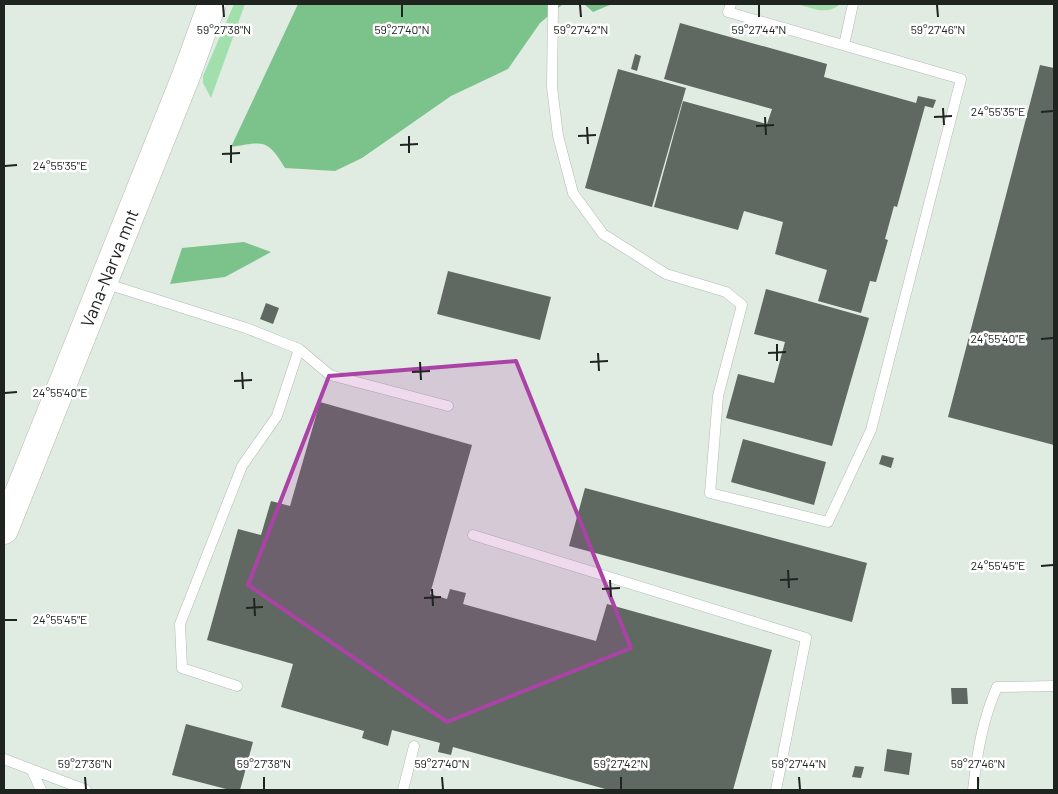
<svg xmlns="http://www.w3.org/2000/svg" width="1058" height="794" font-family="Barlow,sans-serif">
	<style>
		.green { fill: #a1e0ad }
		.forest { fill: #7cc28b }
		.building { fill: #5f6961 }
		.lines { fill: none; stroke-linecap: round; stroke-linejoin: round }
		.lane-casing { stroke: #b1bcb3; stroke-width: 11 }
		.secondary-casing { stroke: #b1bcb3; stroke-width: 29 }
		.lane { stroke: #fff; stroke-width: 10 }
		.secondary { stroke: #fff; stroke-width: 28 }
		.marked { fill: #ab43a6; fill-opacity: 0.2; stroke: #ab43a6; stroke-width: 4; stroke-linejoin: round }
		.ticks { fill: none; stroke: #202421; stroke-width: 2 }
		.labels { text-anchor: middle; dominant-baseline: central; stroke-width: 5; stroke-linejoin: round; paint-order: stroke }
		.street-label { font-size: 18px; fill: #202421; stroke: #fff }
		.ticks-label { font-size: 12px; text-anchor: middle; fill: #202421; stroke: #fff; stroke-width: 5; stroke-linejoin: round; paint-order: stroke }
	</style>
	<rect width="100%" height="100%" fill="#e0ebe2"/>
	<path class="green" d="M 234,4 L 245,4 L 211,98 L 203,83 L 203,76 Z
		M 797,4 L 840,4 C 827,16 812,8 797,4 Z"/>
	<path class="forest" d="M 298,4 L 563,4 L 540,23 L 508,69 L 451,96 L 362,158 L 335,171 L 285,168 C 267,138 263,142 231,147 Z
		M 584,4 L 612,4 L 593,12 Z
		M 244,242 L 271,252 L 225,277 L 170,284 L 182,248 Z"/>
	<path class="building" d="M 680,23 L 827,64 L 824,77 L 916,103 L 918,96 L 936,100 L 933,108 L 925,106 L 897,207 L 894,206 L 885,239 L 888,240 L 876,282 L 870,281 L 861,313 L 818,301 L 827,270 L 775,254 L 783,222 L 744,211 L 738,230 L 654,207 L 683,101 L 767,124 L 772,109 L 664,79 Z
		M 635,54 L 641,56 L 637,71 L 631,69 Z
		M 1040,65 L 1054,68 L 1054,445 L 948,417 Z
		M 618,69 L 686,88 L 652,207 L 585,188 Z
		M 448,271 L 551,297 L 540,340 L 437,314 Z
		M 766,289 L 869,318 L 832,446 L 726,418 L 738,374 L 774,383 L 785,342 L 754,334 Z
		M 266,303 L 279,308 L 273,324 L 260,319 Z
		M 320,402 L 472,445 L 430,594 L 447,599 L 450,589 L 466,593 L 463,604 L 596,641 L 607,604 L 772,650 L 733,790 L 609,790 L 453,747 L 451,755 L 438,752 L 440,743 L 392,730 L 388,746 L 362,738 L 364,731 L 281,707 L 293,664 L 207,640 L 238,529 L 261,535 L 271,501 L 290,506 Z
		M 743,439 L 826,462 L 814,505 L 731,482 Z
		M 882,455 L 894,458 L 891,468 L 879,464 Z
		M 585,488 L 867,563 L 852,622 L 569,546 Z
		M 951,688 L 967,688 L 968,704 L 952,704 Z
		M 186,724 L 253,742 L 240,790 L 230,790 L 172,775 Z
		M 887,749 L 912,753 L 909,775 L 884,771 Z
		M 855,766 L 864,767 L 861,778 L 852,777 Z"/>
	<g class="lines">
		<g class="lane-casing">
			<path id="lane" d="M 553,4 L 552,87 L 558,136 L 573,193 L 603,234 L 666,274 L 726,292 L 742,305 L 718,396 L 710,493 L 828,522 L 871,430 L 961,79 L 728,12 L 731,4
				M 844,45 L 853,4
				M 104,283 L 246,328 L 299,349 L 330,375 L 448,406
				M 473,535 L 806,638 L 776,790
				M 237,686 L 182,668 L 180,624 L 242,466 L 277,416 L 299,349
				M 4,759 L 86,790
				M 32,771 L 41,790
				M 403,790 L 414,746
				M 973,790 C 977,754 982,721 997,687 L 1054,686"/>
		</g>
		<g class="secondary-casing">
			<path id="secondary" d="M 4,530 L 186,76 L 212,4"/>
		</g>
		<use href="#lane" class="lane"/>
		<use href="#secondary" class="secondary"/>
	</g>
	<path class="marked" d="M 516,361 L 631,648 L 447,722 L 248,585 L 329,376 Z"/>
	<path class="ticks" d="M 223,5 L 224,17M 402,5 L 402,17M 580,5 L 581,17M 759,5 L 759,17M 937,5 L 938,17M 943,108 L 944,125M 1041,112 L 1053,111M 765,117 L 766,135M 934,117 L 952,116M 756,126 L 774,125M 587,127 L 588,144M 409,136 L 409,153M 578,136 L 596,135M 231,145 L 231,163M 400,145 L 418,144M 222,154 L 240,153M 5,166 L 17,165M 1041,339 L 1053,338M 777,344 L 777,361M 598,353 L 599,371M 768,353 L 786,352M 420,362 L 421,380M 590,362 L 608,361M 242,372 L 243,389M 412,372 L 430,371M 234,381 L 252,380M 5,393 L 17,392M 1041,566 L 1053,565M 788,570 L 789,588M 610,580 L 611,597M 780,580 L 798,579M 432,589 L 433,606M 602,589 L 620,588M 254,598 L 255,616M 424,598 L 441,597M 246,608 L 263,607M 5,620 L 17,620M 85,777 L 86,789M 264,777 L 264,789M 442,777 L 443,789M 621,777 L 621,789M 799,777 L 800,789M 978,777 L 978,789"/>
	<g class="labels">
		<g class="street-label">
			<text transform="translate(109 268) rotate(-68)">Vana-Narva mnt</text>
		</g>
	</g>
	<g class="ticks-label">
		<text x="224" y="34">59°27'38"N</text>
		<text x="402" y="34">59°27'40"N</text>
		<text x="581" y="34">59°27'42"N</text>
		<text x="759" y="34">59°27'44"N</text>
		<text x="938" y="34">59°27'46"N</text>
		<text x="998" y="116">24°55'35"E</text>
		<text x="60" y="170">24°55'35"E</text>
		<text x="998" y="343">24°55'40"E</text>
		<text x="60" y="397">24°55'40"E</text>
		<text x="998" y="570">24°55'45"E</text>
		<text x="60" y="624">24°55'45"E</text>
		<text x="85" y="768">59°27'36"N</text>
		<text x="264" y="768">59°27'38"N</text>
		<text x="442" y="768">59°27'40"N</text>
		<text x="621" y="768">59°27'42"N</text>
		<text x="799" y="768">59°27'44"N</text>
		<text x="978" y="768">59°27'46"N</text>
	</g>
	<rect width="1058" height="794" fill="none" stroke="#202421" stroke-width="10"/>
</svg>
